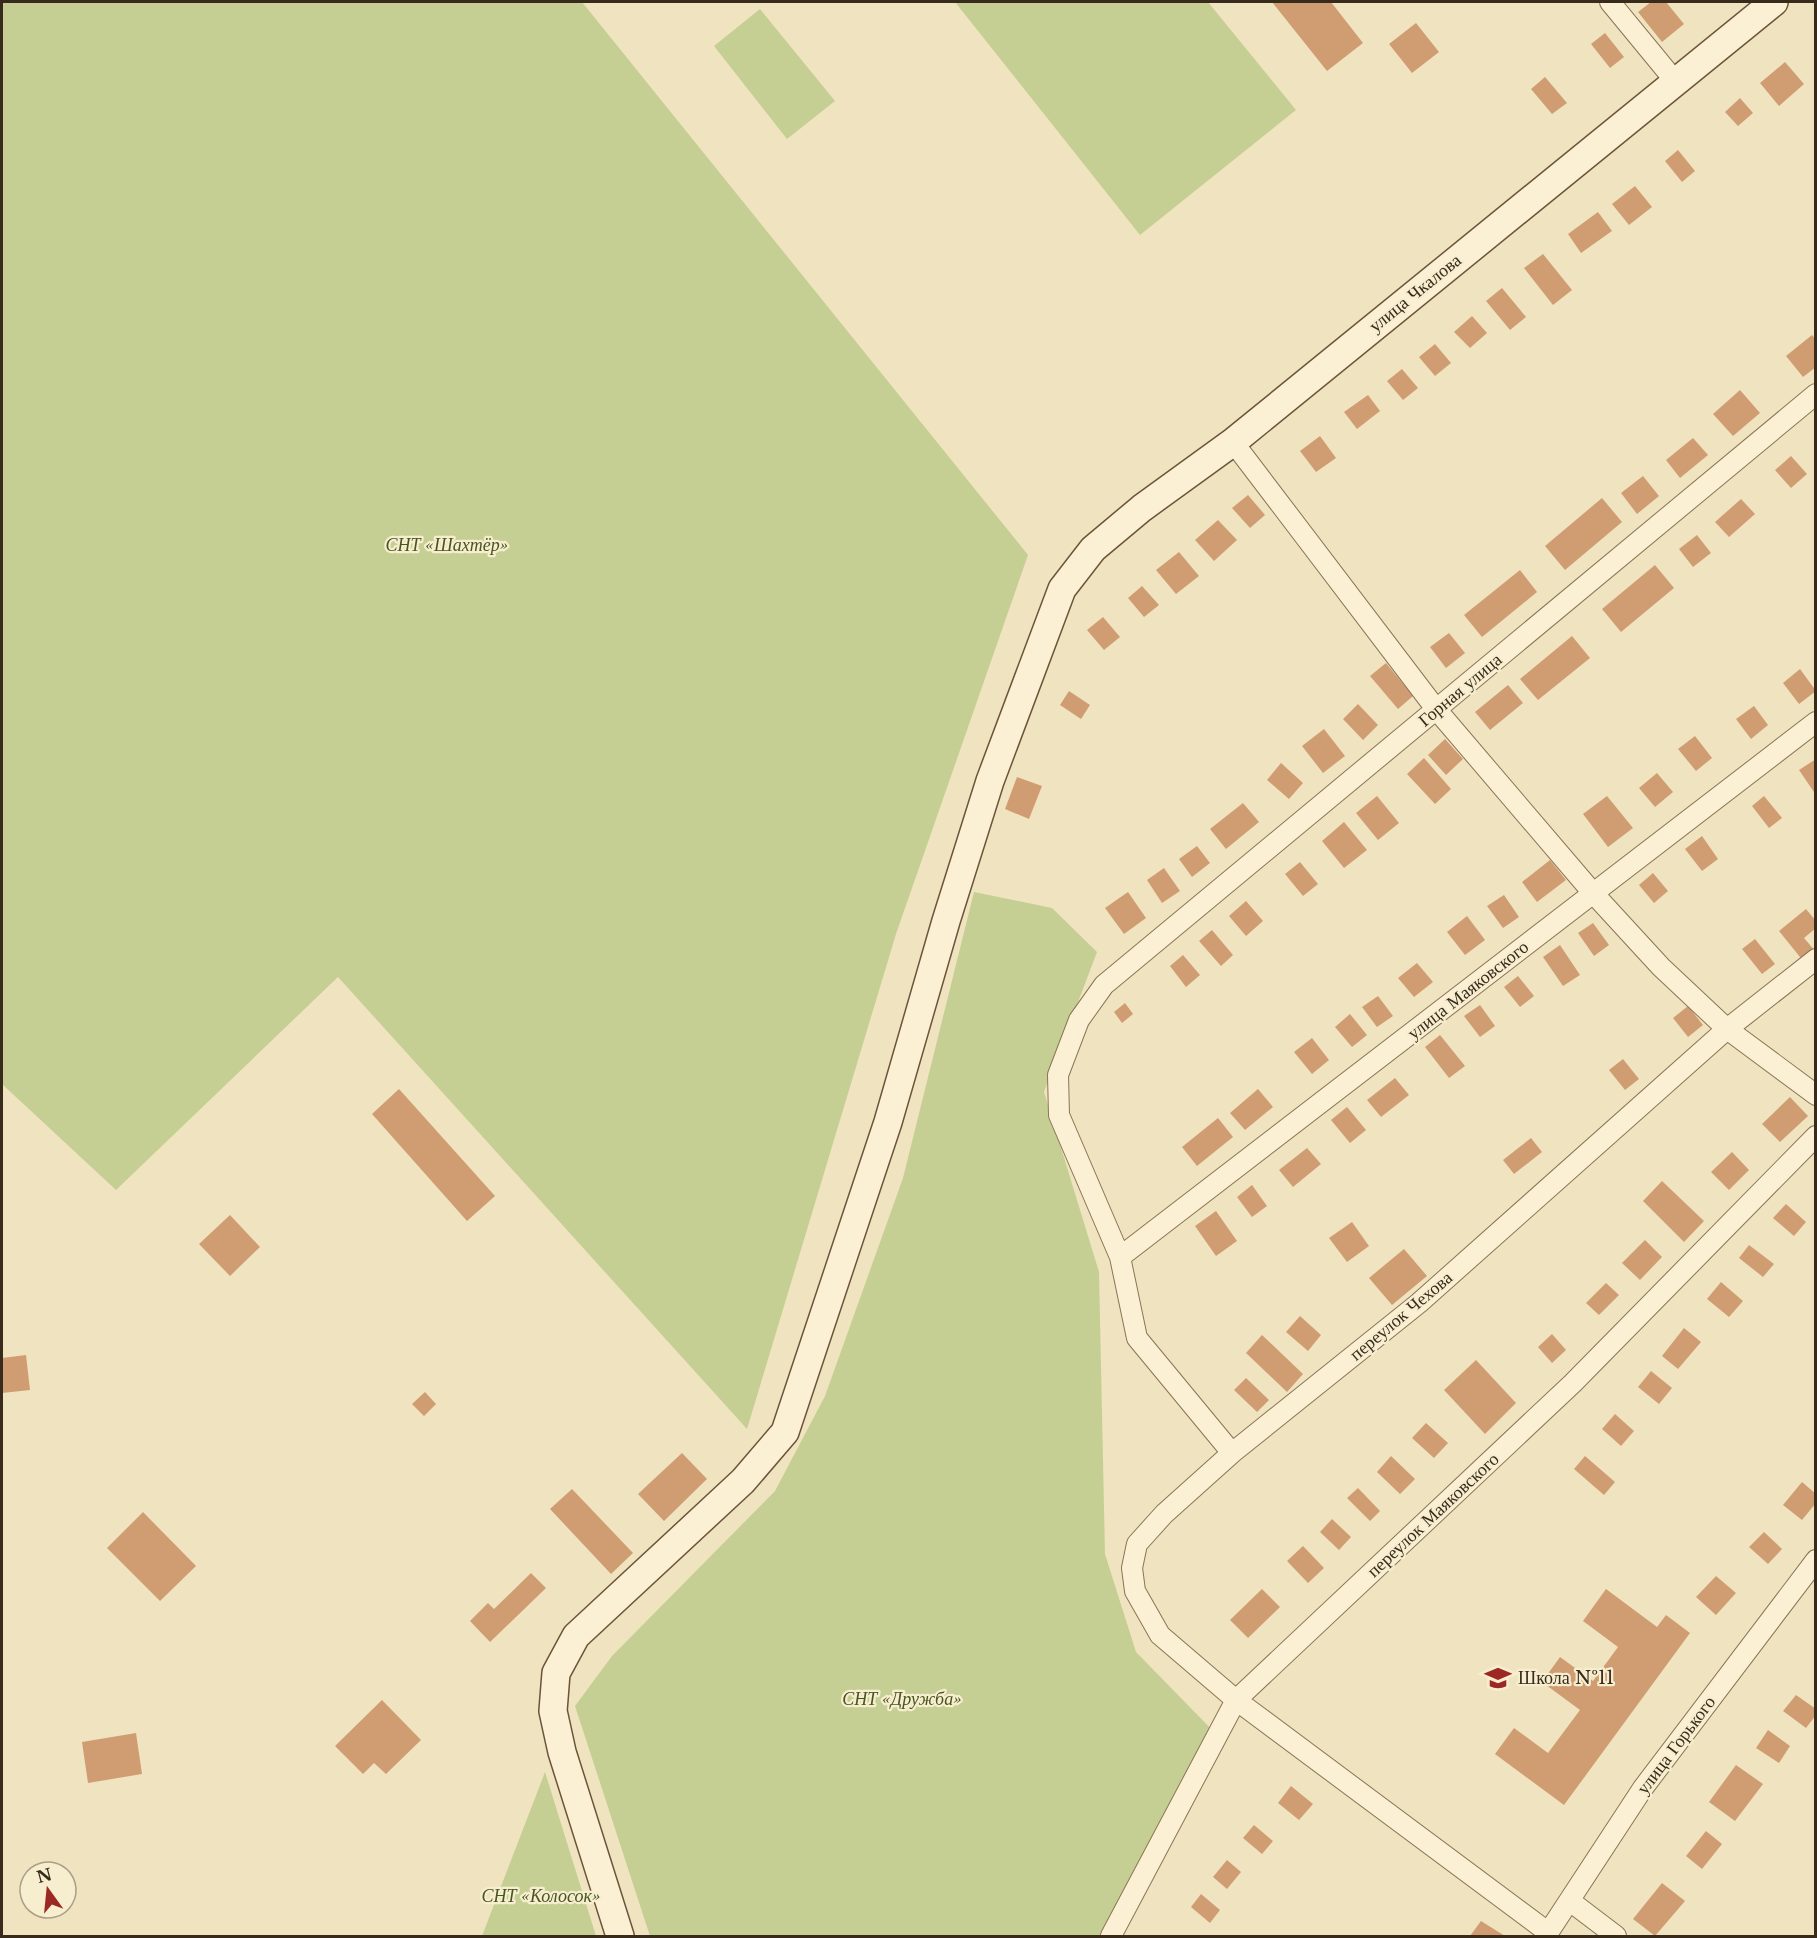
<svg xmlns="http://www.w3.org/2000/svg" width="1817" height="1938" font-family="'Libre Baskerville',serif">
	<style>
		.green { fill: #c6cf93 }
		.building { fill: #d09d73 }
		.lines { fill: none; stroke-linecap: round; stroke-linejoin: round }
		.street-casing { stroke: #8a7457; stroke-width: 22 }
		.secondary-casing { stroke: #6c543a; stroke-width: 30 }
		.street { stroke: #fbf0d3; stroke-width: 20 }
		.secondary { stroke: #fbf0d3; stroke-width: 27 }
		.labels { text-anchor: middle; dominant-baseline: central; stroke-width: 4.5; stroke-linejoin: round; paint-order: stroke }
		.street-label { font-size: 18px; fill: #392b1c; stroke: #f7edcf }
		.park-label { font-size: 18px; font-style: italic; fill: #475621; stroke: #f7edcf }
		.poi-label { font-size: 18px; fill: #392b1c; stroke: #f7edcf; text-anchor: start }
	</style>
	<rect width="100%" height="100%" fill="#f0e3bf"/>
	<path class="green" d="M 2,2 L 582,2 L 1028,555 L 896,934 L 747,1429 L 338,977 L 116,1190 L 2,1084 Z
		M 955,2 L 1208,2 L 1296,110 L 1140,235 Z
		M 760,9 L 835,101 L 787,139 L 714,46 Z
		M 974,892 L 1052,908 L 1097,952 L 1044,1092 L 1099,1272 L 1105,1554 L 1136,1652 L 1219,1737 L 1109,1936 L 650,1936 L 575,1706 L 612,1656 L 775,1491 L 825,1396 L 903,1178 Z
		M 545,1772 L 596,1936 L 482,1936 Z"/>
	<path class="building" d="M 1272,2 L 1331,2 L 1363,43 L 1327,71 Z
		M 1651,2 L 1666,2 L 1684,24 L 1662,42 L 1638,12 Z
		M 1416,23 L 1439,52 L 1412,73 L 1389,44 Z
		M 1605,33 L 1624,57 L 1610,68 L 1591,44 Z
		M 1785,62 L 1804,84 L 1779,106 L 1760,83 Z
		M 1545,77 L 1567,103 L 1552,114 L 1531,89 Z
		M 1740,98 L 1753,113 L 1738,126 L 1725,112 Z
		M 1678,150 L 1695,171 L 1682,182 L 1665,161 Z
		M 1635,186 L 1652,207 L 1629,225 L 1612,204 Z
		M 1598,212 L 1612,231 L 1581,253 L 1568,234 Z
		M 1543,254 L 1572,290 L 1553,305 L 1524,268 Z
		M 1502,288 L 1526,317 L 1510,330 L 1486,301 Z
		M 1472,316 L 1487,333 L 1470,348 L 1454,332 Z
		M 1812,335 L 1816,340 L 1816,367 L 1803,377 L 1786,356 Z
		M 1435,344 L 1451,363 L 1435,376 L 1419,357 Z
		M 1402,369 L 1418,388 L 1403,400 L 1387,381 Z
		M 1740,390 L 1760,413 L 1733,436 L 1713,414 Z
		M 1368,395 L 1380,411 L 1357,429 L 1344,412 Z
		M 1320,436 L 1336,458 L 1316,472 L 1300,451 Z
		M 1693,438 L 1708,455 L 1680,478 L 1666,460 Z
		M 1791,456 L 1807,474 L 1791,488 L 1775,470 Z
		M 1643,476 L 1659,496 L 1637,514 L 1621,493 Z
		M 1248,495 L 1265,515 L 1250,528 L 1232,508 Z
		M 1602,498 L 1622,522 L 1565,570 L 1545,546 Z
		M 1741,499 L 1755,514 L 1729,537 L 1715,522 Z
		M 1218,520 L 1237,540 L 1214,561 L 1195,540 Z
		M 1697,535 L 1711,553 L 1693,567 L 1679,549 Z
		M 1179,552 L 1199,576 L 1176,594 L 1156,570 Z
		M 1655,565 L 1674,588 L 1621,632 L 1602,609 Z
		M 1520,570 L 1537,592 L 1482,637 L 1464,615 Z
		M 1142,586 L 1159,605 L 1144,617 L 1128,598 Z
		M 1103,617 L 1120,637 L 1104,650 L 1087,630 Z
		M 1449,633 L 1465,653 L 1446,668 L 1430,647 Z
		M 1572,636 L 1590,658 L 1538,700 L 1520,679 Z
		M 1386,663 L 1413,696 L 1398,709 L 1370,676 Z
		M 1800,669 L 1816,691 L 1799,704 L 1783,683 Z
		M 1508,685 L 1523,703 L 1490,730 L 1475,712 Z
		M 1069,691 L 1090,705 L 1081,719 L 1060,705 Z
		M 1358,704 L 1378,725 L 1363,740 L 1343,719 Z
		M 1754,706 L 1768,725 L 1751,739 L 1736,719 Z
		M 1324,729 L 1345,756 L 1323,773 L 1302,746 Z
		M 1695,736 L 1712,758 L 1696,771 L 1678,749 Z
		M 1445,739 L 1463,759 L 1446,775 L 1428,755 Z
		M 1424,758 L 1451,789 L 1435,804 L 1407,774 Z
		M 1816,759 L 1816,795 L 1799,770 Z
		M 1281,763 L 1303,783 L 1289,799 L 1267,780 Z
		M 1657,773 L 1673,792 L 1655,807 L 1639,788 Z
		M 1017,777 L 1042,786 L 1029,819 L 1005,809 Z
		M 1377,796 L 1399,823 L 1378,840 L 1356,813 Z
		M 1607,796 L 1633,828 L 1608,847 L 1583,814 Z
		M 1764,796 L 1782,818 L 1769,828 L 1752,806 Z
		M 1243,803 L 1259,822 L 1226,849 L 1210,829 Z
		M 1344,822 L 1367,850 L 1344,868 L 1322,841 Z
		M 1702,836 L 1718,859 L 1702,871 L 1685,849 Z
		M 1197,846 L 1210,863 L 1192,877 L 1179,859 Z
		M 1550,860 L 1566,880 L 1537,902 L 1522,882 Z
		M 1300,862 L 1318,884 L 1303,896 L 1285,874 Z
		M 1164,868 L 1180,891 L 1162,903 L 1147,880 Z
		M 1653,873 L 1668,891 L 1654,903 L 1639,885 Z
		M 1128,892 L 1146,918 L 1124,934 L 1105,908 Z
		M 1504,895 L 1519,917 L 1503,928 L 1487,906 Z
		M 1246,901 L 1263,921 L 1246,936 L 1229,916 Z
		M 1806,909 L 1816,921 L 1816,928 L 1804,938 L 1816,952 L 1804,962 L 1779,931 Z
		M 1467,916 L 1485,940 L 1465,955 L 1447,932 Z
		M 1593,923 L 1609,945 L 1594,956 L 1578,933 Z
		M 1212,930 L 1233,955 L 1221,966 L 1199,941 Z
		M 1755,939 L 1775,964 L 1762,974 L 1742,949 Z
		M 1560,945 L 1580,975 L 1563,986 L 1543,957 Z
		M 1183,955 L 1200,975 L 1186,987 L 1170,966 Z
		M 1417,963 L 1433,982 L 1414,997 L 1398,978 Z
		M 1518,976 L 1534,996 L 1520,1007 L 1504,987 Z
		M 1378,996 L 1393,1016 L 1377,1027 L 1362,1007 Z
		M 1125,1003 L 1133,1014 L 1122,1023 L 1114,1012 Z
		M 1480,1005 L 1495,1026 L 1480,1037 L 1464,1016 Z
		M 1688,1006 L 1703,1025 L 1688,1037 L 1673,1018 Z
		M 1350,1014 L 1367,1035 L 1352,1047 L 1335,1027 Z
		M 1440,1035 L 1465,1066 L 1449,1078 L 1425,1047 Z
		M 1312,1038 L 1329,1060 L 1312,1074 L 1294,1052 Z
		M 1623,1059 L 1639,1079 L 1625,1090 L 1609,1070 Z
		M 1395,1078 L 1409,1095 L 1381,1117 L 1367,1100 Z
		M 399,1089 L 495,1196 L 467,1221 L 372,1114 Z
		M 1258,1089 L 1273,1107 L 1245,1130 L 1230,1113 Z
		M 1790,1097 L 1808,1116 L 1780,1142 L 1762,1124 Z
		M 1347,1107 L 1366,1130 L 1350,1143 L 1331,1120 Z
		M 1218,1118 L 1233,1137 L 1197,1166 L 1182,1147 Z
		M 1531,1138 L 1542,1152 L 1514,1174 L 1503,1160 Z
		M 1307,1148 L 1321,1164 L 1293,1187 L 1279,1170 Z
		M 1732,1152 L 1749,1170 L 1729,1190 L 1711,1172 Z
		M 1662,1181 L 1704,1221 L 1684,1242 L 1643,1201 Z
		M 1252,1185 L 1267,1206 L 1252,1217 L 1237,1197 Z
		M 1786,1204 L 1806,1222 L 1794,1236 L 1773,1218 Z
		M 1216,1211 L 1237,1241 L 1216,1256 L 1195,1226 Z
		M 230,1215 L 260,1247 L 230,1276 L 199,1244 Z
		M 1352,1222 L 1369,1246 L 1347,1262 L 1329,1238 Z
		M 1645,1240 L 1662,1257 L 1640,1280 L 1622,1263 Z
		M 1749,1245 L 1774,1264 L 1763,1277 L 1739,1258 Z
		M 1404,1249 L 1427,1276 L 1392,1305 L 1369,1278 Z
		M 1721,1282 L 1743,1301 L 1729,1317 L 1707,1299 Z
		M 1606,1283 L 1619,1295 L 1599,1315 L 1586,1303 Z
		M 1300,1316 L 1321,1335 L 1308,1351 L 1286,1332 Z
		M 1684,1328 L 1701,1342 L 1678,1369 L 1662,1356 Z
		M 1552,1334 L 1566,1350 L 1552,1363 L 1538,1347 Z
		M 1262,1335 L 1303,1374 L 1287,1392 L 1246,1353 Z
		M 26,1355 L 30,1390 L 2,1393 L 2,1358 Z
		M 1476,1360 L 1516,1403 L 1485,1434 L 1444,1390 Z
		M 1651,1371 L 1672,1388 L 1659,1404 L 1638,1387 Z
		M 1246,1378 L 1269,1400 L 1257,1412 L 1234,1390 Z
		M 425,1392 L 436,1404 L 424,1416 L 412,1404 Z
		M 1615,1414 L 1634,1431 L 1621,1446 L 1602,1429 Z
		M 1426,1423 L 1448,1443 L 1434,1458 L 1412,1438 Z
		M 682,1453 L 707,1479 L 664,1521 L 638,1494 Z
		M 1391,1456 L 1415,1479 L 1400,1494 L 1377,1472 Z
		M 1585,1456 L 1615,1482 L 1604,1495 L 1574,1469 Z
		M 1802,1482 L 1816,1494 L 1816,1503 L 1802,1520 L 1783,1505 Z
		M 1358,1488 L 1380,1511 L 1370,1521 L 1347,1498 Z
		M 572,1489 L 633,1553 L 611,1574 L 550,1509 Z
		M 143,1512 L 196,1566 L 160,1601 L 107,1548 Z
		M 1332,1519 L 1351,1537 L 1339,1550 L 1320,1532 Z
		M 1764,1532 L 1782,1549 L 1768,1564 L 1749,1547 Z
		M 1303,1546 L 1324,1568 L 1308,1583 L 1287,1561 Z
		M 531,1573 L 546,1588 L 490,1642 L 470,1621 L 488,1603 L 494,1609 Z
		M 1716,1576 L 1736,1593 L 1716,1615 L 1696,1597 Z
		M 1262,1589 L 1280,1607 L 1248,1638 L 1230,1620 Z
		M 1606,1589 L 1657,1627 L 1666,1615 L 1690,1633 L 1564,1805 L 1495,1754 L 1514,1728 L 1548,1753 L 1580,1710 L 1542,1682 L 1560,1657 L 1593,1681 L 1618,1647 L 1583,1621 Z
		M 1796,1695 L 1816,1709 L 1816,1715 L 1806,1728 L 1783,1711 Z
		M 382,1700 L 421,1740 L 386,1774 L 374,1763 L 363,1774 L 335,1746 Z
		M 1768,1730 L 1790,1746 L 1779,1763 L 1756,1748 Z
		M 136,1733 L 142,1774 L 88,1783 L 82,1742 Z
		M 1736,1765 L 1763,1784 L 1735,1821 L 1709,1802 Z
		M 1291,1786 L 1313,1804 L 1299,1820 L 1278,1803 Z
		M 1254,1825 L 1273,1841 L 1262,1854 L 1243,1838 Z
		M 1706,1831 L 1722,1844 L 1702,1869 L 1686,1856 Z
		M 1227,1860 L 1241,1872 L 1227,1889 L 1213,1877 Z
		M 1662,1883 L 1685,1901 L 1655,1936 L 1633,1919 Z
		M 1201,1894 L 1220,1910 L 1210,1923 L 1191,1907 Z
		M 1481,1921 L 1505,1936 L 1470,1936 Z"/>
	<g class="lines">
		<g class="street-casing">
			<path id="street" d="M 1610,2 L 1675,81
				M 1233,442 L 1436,709 L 1593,893 L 1661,967 L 1727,1029 L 1816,1095
				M 1120,1257 L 1816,722
				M 1232,1453 L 1137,1338 L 1120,1257 L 1059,1115 L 1058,1075 L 1079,1020 L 1104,985 L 1816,394
				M 1570,1901 L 1616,1936
				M 1549,1933 L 1236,1700 L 1160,1635 L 1135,1591 L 1132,1568 L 1137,1544 L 1164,1514 L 1232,1453 L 1419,1303 L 1727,1029 L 1816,959
				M 1111,1936 L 1236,1700 L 1573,1383 L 1816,1136
				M 1546,1936 L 1643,1788 L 1816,1560"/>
		</g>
		<g class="secondary-casing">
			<path id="secondary" d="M 620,1936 L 562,1752 L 553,1711 L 556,1673 L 576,1636 L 743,1481 L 785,1432 L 888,1122 L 946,921 L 990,781 L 1062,589 L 1093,549 L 1142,508 L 1233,442 L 1774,2"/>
		</g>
		<use href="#street" class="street"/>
		<use href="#secondary" class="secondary"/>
	</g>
	<defs>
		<g id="school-bare" transform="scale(2.07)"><path d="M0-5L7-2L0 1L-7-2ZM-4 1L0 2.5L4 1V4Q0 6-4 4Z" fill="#9c2723" stroke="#f7edcf" stroke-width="2.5" paint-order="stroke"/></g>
	</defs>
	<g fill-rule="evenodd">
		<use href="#school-bare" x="1498" y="1678"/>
	</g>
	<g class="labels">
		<g class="street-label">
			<text transform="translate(1415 293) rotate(-39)">улица Чкалова</text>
			<text transform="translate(1460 690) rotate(-40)">Горная улица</text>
			<text transform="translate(1468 990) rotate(-38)">улица Маяковского</text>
			<text transform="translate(1401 1316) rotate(-40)">переулок Чехова</text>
			<text transform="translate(1433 1515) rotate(-43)">переулок Маяковского</text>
			<text transform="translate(1676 1745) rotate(-53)">улица Горького</text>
		</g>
		<g class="park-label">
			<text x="447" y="545">СНТ «Шахтёр»</text>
			<text x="902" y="1699">СНТ «Дружба»</text>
			<text x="541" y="1896">СНТ «Колосок»</text>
		</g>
		<g class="poi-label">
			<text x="1518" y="1678">Школа №11</text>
		</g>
	</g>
	<rect width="1817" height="1938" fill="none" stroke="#392b1c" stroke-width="6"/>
	<g transform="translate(48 1890) rotate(345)"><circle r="28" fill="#f7edcf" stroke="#ab9f87" stroke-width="1.5"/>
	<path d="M0-4.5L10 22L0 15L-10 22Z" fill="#9c2723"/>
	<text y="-9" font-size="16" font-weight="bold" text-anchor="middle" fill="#392b1c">N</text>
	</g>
</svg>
